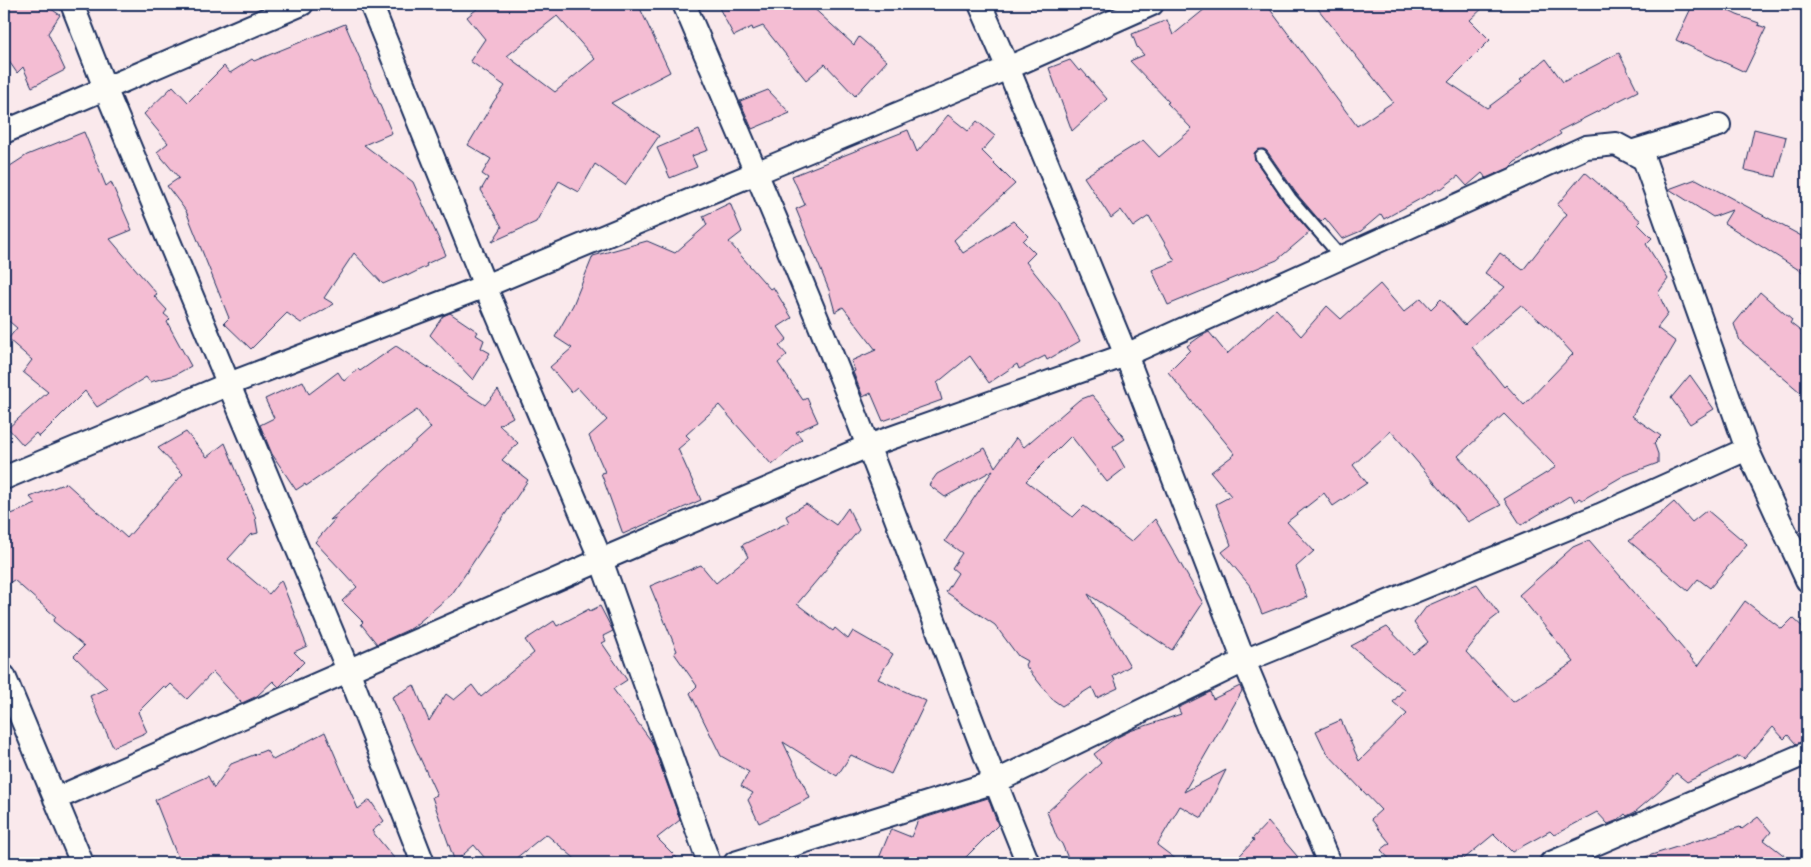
<svg xmlns="http://www.w3.org/2000/svg" width="1811" height="867" font-family="'Indie Flower',sans-serif">
	<style>
		.building { fill: #f4bdd3; stroke: #1b2f5e; fill-rule: evenodd }
		.lines { fill: none; stroke-linecap: round; stroke-linejoin: round }
		.lane-casing { stroke: #1b2f5e; stroke-width: 15 }
		.street-casing { stroke: #1b2f5e; stroke-width: 26 }
		.lane { stroke: #fdfcf7; stroke-width: 11 }
		.street { stroke: #fdfcf7; stroke-width: 22 }
	</style>
	<rect width="100%" height="100%" fill="#fae9ec"/>
	<filter id="ink" filterUnits="userSpaceOnUse"><feTurbulence type="fractalNoise" baseFrequency=".02" numOctaves="2"/><feDisplacementMap in="SourceGraphic" scale="10" xChannelSelector="R" yChannelSelector="G"/><feConvolveMatrix kernelMatrix="1 2 1 2 8 2 1 2 1" color-interpolation-filters="sRGB"/></filter>
	<g filter="url(#ink)">
		<path class="building" d="M 4,4 L 44,4 L 60,15 L 48,33 L 65,70 L 32,87 L 23,67 L 17,73 L 4,54 Z
			M 483,4 L 638,4 L 670,72 L 611,103 L 659,136 L 625,185 L 595,164 L 579,192 L 559,181 L 536,222 L 492,242 L 502,227 L 481,190 L 488,178 L 482,174 L 491,159 L 468,145 L 494,101 L 505,86 L 470,61 L 485,39 L 467,17 ZM 557,16 L 595,59 L 555,92 L 507,56 Z
			M 717,4 L 809,4 L 854,45 L 859,37 L 887,61 L 855,96 L 825,64 L 806,80 L 763,26 L 753,30 L 752,27 L 734,36 Z
			M 1211,4 L 1266,4 L 1357,126 L 1393,102 L 1314,4 L 1487,4 L 1470,20 L 1490,40 L 1448,82 L 1487,108 L 1522,82 L 1520,80 L 1546,59 L 1563,82 L 1619,53 L 1638,91 L 1559,131 L 1561,134 L 1515,162 L 1509,168 L 1486,178 L 1482,173 L 1467,186 L 1458,176 L 1441,189 L 1440,188 L 1384,219 L 1381,214 L 1361,231 L 1342,239 L 1325,218 L 1321,222 L 1296,193 L 1267,151 L 1264,149 L 1257,150 L 1254,153 L 1255,160 L 1284,202 L 1310,232 L 1277,260 L 1168,305 L 1152,270 L 1175,261 L 1149,216 L 1133,227 L 1121,210 L 1111,218 L 1084,177 L 1143,140 L 1159,157 L 1192,129 L 1167,103 L 1169,102 L 1130,61 L 1144,55 L 1137,47 L 1132,34 L 1167,20 L 1173,35 Z
			M 1693,4 L 1715,4 L 1737,15 L 1759,23 L 1758,25 L 1766,28 L 1745,72 L 1676,40 Z
			M 345,24 L 392,133 L 364,145 L 413,182 L 446,255 L 426,264 L 427,266 L 407,276 L 406,274 L 383,284 L 354,253 L 324,298 L 334,304 L 301,323 L 287,313 L 251,349 L 224,323 L 229,318 L 186,211 L 167,186 L 179,178 L 157,152 L 168,143 L 144,114 L 173,86 L 188,102 L 224,66 L 230,73 L 252,59 L 254,61 Z
			M 1070,60 L 1079,71 L 1081,69 L 1107,99 L 1072,131 L 1049,68 Z
			M 768,90 L 790,113 L 752,129 L 740,101 Z
			M 948,115 L 968,131 L 977,121 L 995,136 L 982,151 L 1015,184 L 954,240 L 963,253 L 1013,221 L 1028,236 L 1023,241 L 1035,253 L 1026,262 L 1059,303 L 1080,341 L 1047,360 L 1045,356 L 1019,369 L 1017,364 L 989,383 L 970,356 L 937,383 L 942,400 L 883,421 L 871,393 L 863,397 L 853,372 L 855,371 L 851,361 L 876,350 L 843,307 L 835,312 L 829,290 L 796,209 L 805,205 L 792,176 L 908,130 L 917,152 Z
			M 1754,129 L 1786,137 L 1776,177 L 1745,170 Z
			M 699,130 L 708,150 L 692,156 L 697,167 L 670,178 L 657,148 Z
			M 84,132 L 106,186 L 111,182 L 132,230 L 110,239 L 157,294 L 154,296 L 167,310 L 164,314 L 170,319 L 167,322 L 191,366 L 175,375 L 150,382 L 146,377 L 97,407 L 85,391 L 39,437 L 36,433 L 23,445 L 8,428 L 48,392 L 23,372 L 32,360 L 8,339 L 17,328 L 4,317 L 4,170 L 27,155 Z
			M 1585,172 L 1641,221 L 1638,224 L 1652,238 L 1646,244 L 1668,279 L 1658,293 L 1668,314 L 1657,328 L 1676,342 L 1632,416 L 1661,436 L 1654,443 L 1658,454 L 1658,463 L 1623,476 L 1582,500 L 1579,498 L 1575,502 L 1571,495 L 1521,525 L 1504,499 L 1556,467 L 1504,414 L 1458,456 L 1501,505 L 1468,522 L 1391,431 L 1353,465 L 1367,483 L 1333,506 L 1324,493 L 1287,522 L 1314,551 L 1296,567 L 1307,597 L 1262,614 L 1251,587 L 1222,552 L 1231,545 L 1216,504 L 1231,496 L 1211,472 L 1235,454 L 1168,372 L 1190,350 L 1187,346 L 1201,336 L 1209,332 L 1227,354 L 1276,309 L 1301,336 L 1327,306 L 1341,319 L 1380,284 L 1404,312 L 1421,298 L 1431,309 L 1441,299 L 1465,325 L 1505,287 L 1485,273 L 1500,253 L 1523,270 L 1567,214 L 1557,205 ZM 1521,305 L 1551,330 L 1573,354 L 1524,405 L 1506,385 L 1504,387 L 1472,347 Z
			M 1696,179 L 1807,239 L 1807,275 L 1724,223 L 1732,210 L 1713,217 L 1669,189 Z
			M 730,203 L 742,232 L 729,242 L 770,289 L 773,287 L 792,318 L 778,327 L 787,339 L 779,346 L 787,355 L 778,363 L 803,400 L 807,398 L 818,422 L 796,432 L 802,439 L 772,465 L 719,405 L 686,435 L 690,439 L 678,449 L 701,500 L 623,534 L 601,473 L 605,472 L 589,436 L 607,420 L 577,387 L 571,392 L 550,367 L 572,348 L 555,337 L 573,305 L 593,256 L 647,241 L 675,253 L 707,225 L 703,216 Z
			M 1760,292 L 1792,320 L 1790,323 L 1807,336 L 1807,398 L 1740,341 L 1734,324 Z
			M 450,313 L 478,332 L 476,335 L 484,340 L 481,348 L 490,353 L 473,380 L 430,335 L 443,316 Z
			M 396,346 L 485,405 L 498,390 L 513,417 L 499,425 L 518,443 L 502,460 L 528,480 L 452,594 L 412,628 L 377,644 L 361,624 L 363,622 L 342,601 L 357,587 L 315,542 L 336,518 L 330,520 L 431,428 L 417,410 L 306,486 L 305,484 L 296,490 L 272,454 L 260,425 L 274,418 L 265,399 L 303,381 L 309,394 L 338,372 L 344,381 L 358,369 L 360,371 Z
			M 1690,375 L 1714,409 L 1690,424 L 1671,398 Z
			M 1092,395 L 1111,417 L 1109,418 L 1125,439 L 1113,447 L 1125,468 L 1107,482 L 1071,436 L 1026,481 L 1073,517 L 1084,506 L 1131,542 L 1155,519 L 1203,603 L 1172,650 L 1088,594 L 1130,666 L 1113,676 L 1118,688 L 1097,698 L 1092,687 L 1062,706 L 1052,699 L 1025,665 L 1027,661 L 1018,656 L 995,625 L 946,592 L 958,573 L 952,568 L 962,553 L 945,541 L 993,470 L 945,497 L 929,485 L 937,474 L 985,448 L 995,467 L 1016,438 L 1024,447 L 1079,400 Z
			M 186,432 L 207,457 L 225,443 L 255,516 L 258,533 L 250,535 L 228,559 L 269,594 L 281,580 L 307,646 L 294,652 L 304,662 L 279,687 L 273,681 L 257,696 L 242,703 L 213,672 L 187,699 L 171,684 L 166,689 L 164,686 L 138,712 L 147,732 L 113,747 L 90,696 L 107,688 L 74,656 L 84,646 L 53,621 L 56,617 L 14,580 L 4,586 L 4,517 L 36,504 L 30,497 L 66,483 L 127,538 L 183,474 L 158,448 Z
			M 1674,502 L 1692,522 L 1707,510 L 1747,544 L 1710,588 L 1698,579 L 1688,591 L 1629,541 Z
			M 806,504 L 836,525 L 848,508 L 859,530 L 797,604 L 833,631 L 835,628 L 848,639 L 853,631 L 893,654 L 878,679 L 926,701 L 891,774 L 851,755 L 837,776 L 783,742 L 810,798 L 759,823 L 748,800 L 753,793 L 741,786 L 749,772 L 721,756 L 690,693 L 697,686 L 674,653 L 677,651 L 650,586 L 701,565 L 716,583 L 748,557 L 742,545 L 789,522 L 786,516 Z
			M 1589,540 L 1698,666 L 1745,601 L 1782,629 L 1793,618 L 1807,631 L 1807,740 L 1796,744 L 1788,735 L 1784,739 L 1773,727 L 1744,759 L 1739,756 L 1687,782 L 1676,773 L 1661,790 L 1635,812 L 1627,816 L 1625,814 L 1618,820 L 1608,824 L 1597,812 L 1554,835 L 1550,831 L 1512,852 L 1494,834 L 1459,863 L 1393,863 L 1381,850 L 1390,843 L 1371,819 L 1381,810 L 1326,752 L 1316,731 L 1341,720 L 1359,761 L 1407,714 L 1393,702 L 1404,689 L 1351,646 L 1387,627 L 1413,654 L 1428,642 L 1414,623 L 1427,606 L 1477,584 L 1499,614 L 1490,621 L 1466,652 L 1513,702 L 1574,662 L 1519,595 L 1573,547 Z
			M 600,606 L 613,631 L 603,636 L 606,641 L 602,643 L 627,680 L 613,689 L 652,742 L 680,820 L 657,838 L 682,863 L 580,863 L 546,834 L 510,863 L 489,863 L 474,845 L 455,862 L 432,797 L 437,795 L 392,697 L 414,685 L 429,721 L 446,694 L 454,700 L 472,685 L 481,697 L 534,653 L 525,640 L 554,621 L 557,626 L 589,609 L 590,611 Z
			M 1240,686 L 1242,691 L 1184,792 L 1226,770 L 1202,818 L 1180,806 L 1157,845 L 1181,863 L 1070,863 L 1062,844 L 1057,838 L 1047,812 L 1101,763 L 1094,754 L 1114,739 L 1130,731 L 1181,714 L 1178,708 L 1210,692 L 1213,699 Z
			M 325,732 L 358,809 L 370,800 L 384,821 L 372,831 L 398,863 L 180,863 L 155,800 L 208,776 L 214,788 L 231,764 L 266,750 L 273,760 Z
			M 988,798 L 998,825 L 960,863 L 877,863 L 891,829 L 911,837 L 918,820 Z
			M 1758,817 L 1771,832 L 1764,840 L 1794,863 L 1643,863 L 1642,858 L 1740,827 L 1742,829 Z
			M 1268,822 L 1303,863 L 1233,863 L 1254,840 L 1252,839 Z"/>
		<g class="lines">
			<g class="lane-casing">
				<path id="lane" d="M 1261,156 L 1290,198 L 1341,257"/>
			</g>
			<g class="street-casing">
				<path id="street" d="M 72,4 L 105,88 L 348,670 L 423,863
					M 371,4 L 485,286 L 601,560 L 709,863
					M 684,4 C 747,151 810,297 868,446 C 923,585 971,726 1028,863
					M 980,4 L 1008,68 L 1126,355 L 1244,661 L 1329,863
					M 4,132 L 302,4
					M 1631,152 L 1719,125
					M 4,478 L 229,384 L 485,286 L 1008,68 L 1152,4
					M 4,676 L 82,863
					M 55,799 L 601,560 L 868,446 L 1126,355 L 1586,147 L 1616,144 L 1644,159 L 1747,449 L 1807,580
					M 735,863 L 995,782 L 1244,661 L 1600,515 L 1747,449
					M 1551,863 L 1807,753"/>
			</g>
			<use href="#lane" class="lane"/>
			<use href="#street" class="street"/>
		</g>
	</g>
	<rect width="1811" height="867" fill="none" stroke="#fdfcf7" stroke-width="20"/>
	<rect x="10" y="10" width="1791" height="847" fill="none" stroke="#1b2f5e" stroke-width="2" filter="url(#ink)"/>
</svg>
